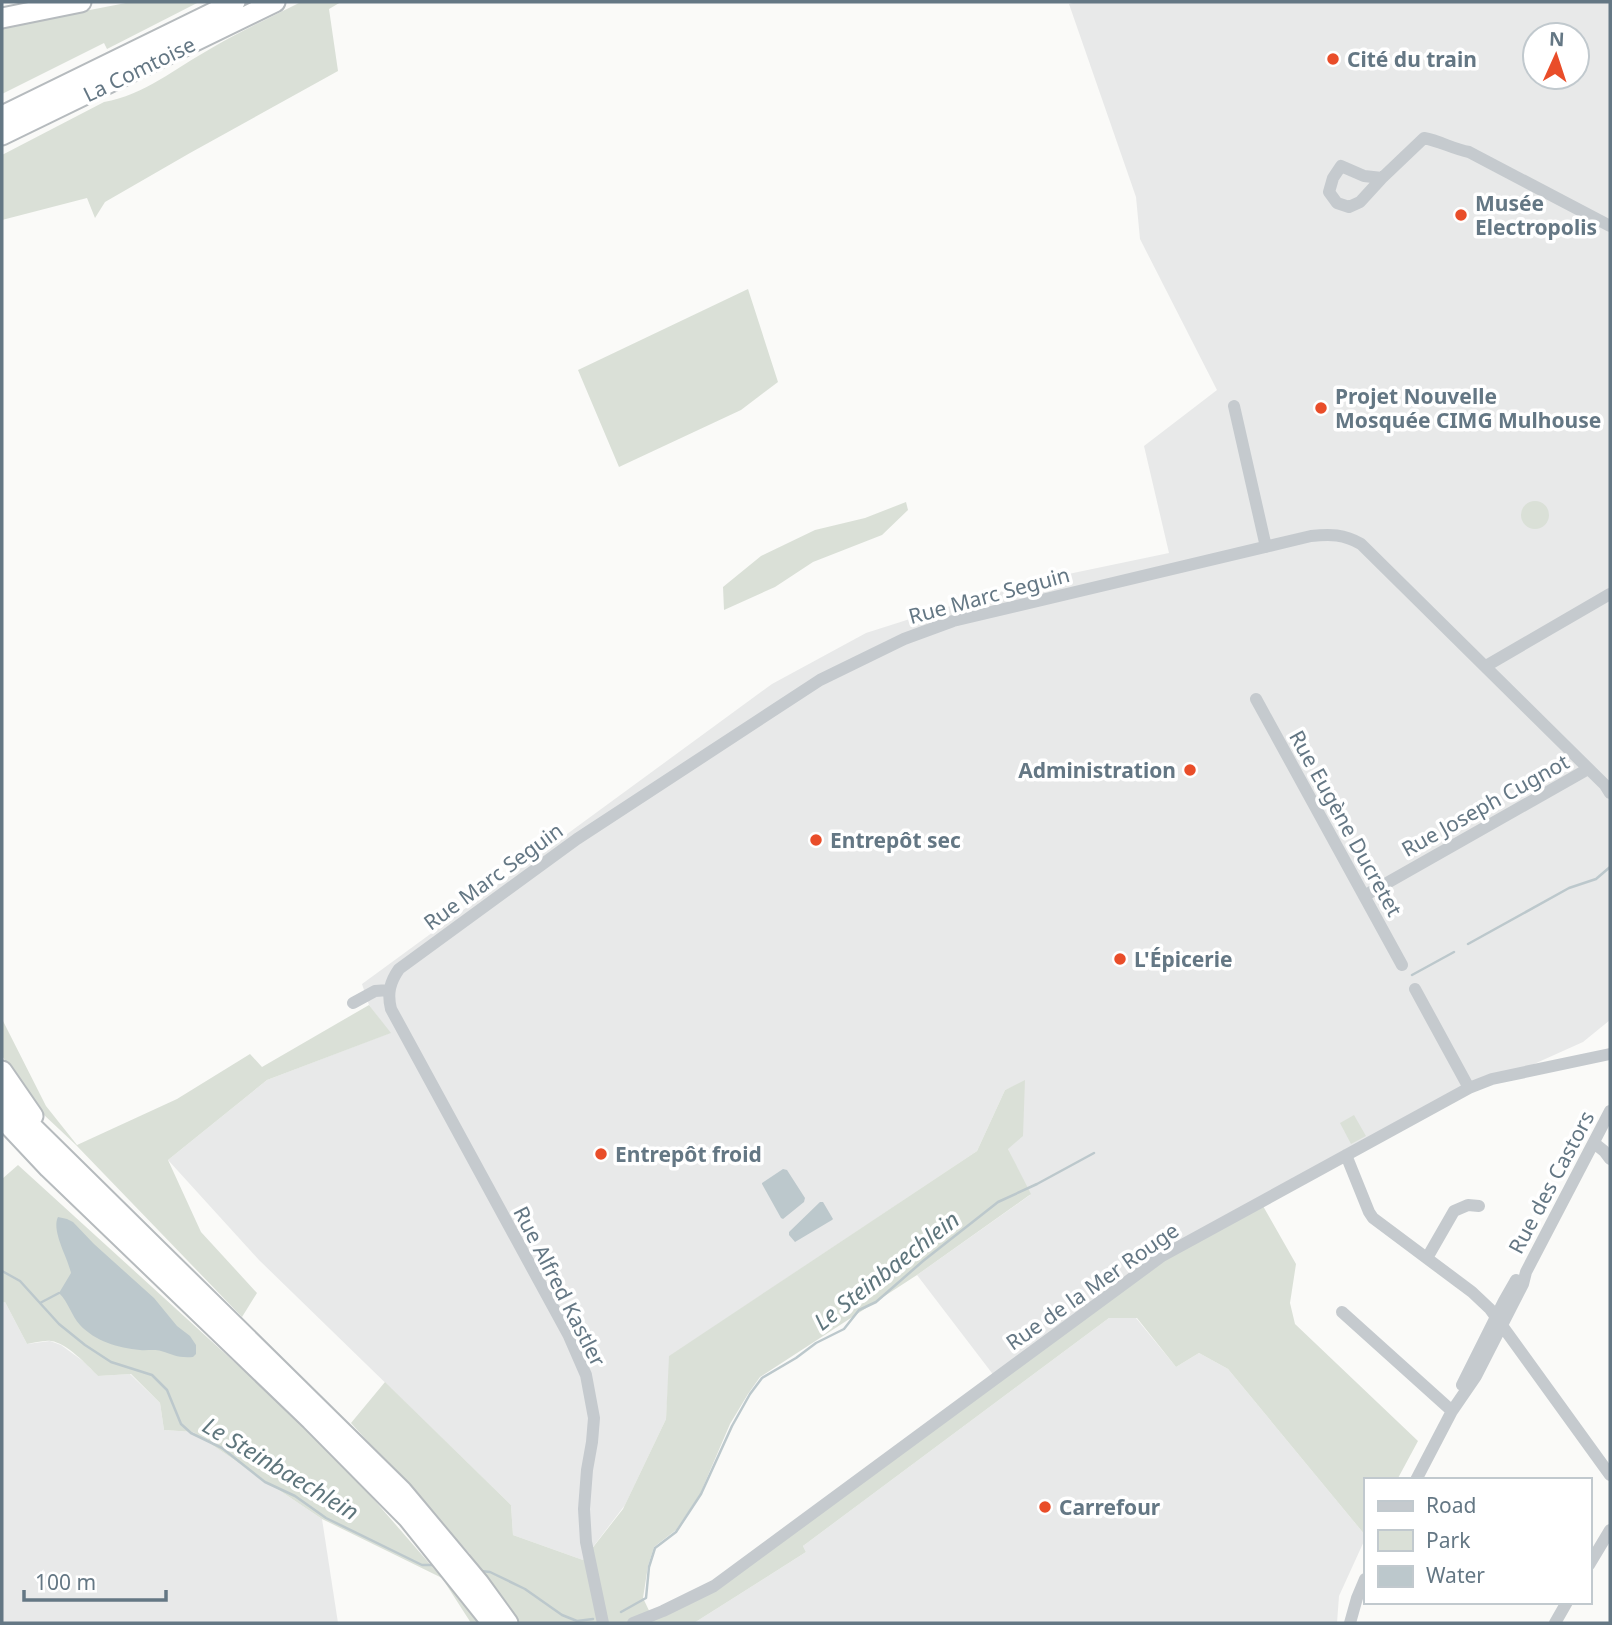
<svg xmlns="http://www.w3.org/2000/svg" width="1612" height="1625" font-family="'Noto Sans',sans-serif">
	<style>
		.built { fill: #e8e9e9; fill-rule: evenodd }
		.green { fill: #dae0d7 }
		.water { fill: #bcc8cc }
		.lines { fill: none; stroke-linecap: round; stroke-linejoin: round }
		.stream { stroke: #bcc8cc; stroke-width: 2.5 }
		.highway-casing { stroke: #b6bbbe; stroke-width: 23 }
		.minor { stroke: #c5cace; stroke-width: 12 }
		.highway { stroke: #fff; stroke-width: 19 }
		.poi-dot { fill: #e94d29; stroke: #fff; stroke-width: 2.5 }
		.labels { text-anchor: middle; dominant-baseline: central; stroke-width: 7; stroke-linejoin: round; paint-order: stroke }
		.poi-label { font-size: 21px; font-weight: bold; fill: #647784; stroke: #fff; text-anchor: start }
		.street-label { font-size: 21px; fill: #647784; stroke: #fff }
		.water-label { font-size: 23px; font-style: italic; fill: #5f767d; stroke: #fff }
	</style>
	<rect width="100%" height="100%" fill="#fafaf8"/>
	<path class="built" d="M 1077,2 L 1610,2 L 1610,1020 L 1583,1042 L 1472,1092 L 1167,1259 L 998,1381 L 917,1275 L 1030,1195 L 1008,1149 L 1025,1081 L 1005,1090 L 977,1151 L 670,1356 L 666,1419 L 625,1505 L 583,1560 L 513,1535 L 511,1505 L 259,1260 L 168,1160 L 267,1080 L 390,1033 L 369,1005 L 362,984 L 772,684 L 866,633 L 960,603 L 1054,577 L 1169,553 L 1144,446 L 1217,390 L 1140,239 L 1136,197 L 1069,4 ZM 1535,35 L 1577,35 L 1577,77 L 1535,77 Z
		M 5,1302 L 27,1344 L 50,1341 L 61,1345 L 83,1361 L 98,1376 L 130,1374 L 160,1403 L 164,1430 L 193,1432 L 322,1519 L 338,1623 L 2,1623 L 2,1303 Z
		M 1109,1318 L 1136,1318 L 1176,1367 L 1199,1353 L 1228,1369 L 1365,1535 L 1365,1539 L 1339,1596 L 1337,1623 L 694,1623 L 806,1552 L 803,1546 Z"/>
	<path class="green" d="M 131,2 L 199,2 L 107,49 L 104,43 L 2,94 L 2,27 Z
		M 301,2 L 341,2 L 329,9 L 338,71 L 190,153 L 105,202 L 95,218 L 87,198 L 2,220 L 2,155 L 104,102 C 144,95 176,68 210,49 C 239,32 271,17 301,2 Z
		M 748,289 L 778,382 L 741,410 L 619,467 L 578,370 Z
		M1521 515a14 14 0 1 1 28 0a14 14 0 1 1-28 0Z
		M 906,502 L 908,510 L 882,535 L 813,562 L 775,587 L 724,610 L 723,587 L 761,556 L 815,530 L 865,518 Z
		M 369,1005 L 391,1033 L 267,1080 L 168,1160 L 201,1232 L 257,1293 L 242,1317 L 76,1145 L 43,1114 L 2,1056 L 2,1019 L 46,1106 L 77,1145 L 177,1099 L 250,1054 L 262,1067 Z
		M 1025,1080 L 1023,1136 L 1008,1149 L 1031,1194 L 917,1275 L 760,1377 L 748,1394 L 730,1424 L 700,1494 L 676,1530 L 654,1547 L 648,1566 L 643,1598 L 653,1619 L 716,1588 L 1167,1259 L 1263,1206 L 1296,1264 L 1290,1303 L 1295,1324 L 1418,1441 L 1397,1480 L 1365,1480 L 1365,1535 L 1228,1369 L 1199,1353 L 1176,1367 L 1137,1318 L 1109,1318 L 803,1546 L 806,1552 L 694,1623 L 471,1623 L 442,1578 L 322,1519 L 193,1432 L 164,1430 L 160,1403 L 131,1374 L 98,1376 C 87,1365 67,1343 51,1341 C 44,1340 34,1343 27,1344 L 5,1302 L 2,1303 L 2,1179 L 18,1165 L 330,1449 L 442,1578 L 470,1554 L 351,1423 L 385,1382 L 511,1505 L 513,1535 L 583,1560 L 623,1509 L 666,1419 L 669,1356 L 977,1151 L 1005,1090 Z
		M 1354,1115 L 1366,1136 L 1351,1144 L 1340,1123 Z"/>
	<path class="water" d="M 783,1169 L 787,1170 L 805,1198 L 804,1202 L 783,1219 L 781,1218 L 762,1184 L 762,1183 Z
		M 820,1202 L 823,1202 L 833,1219 L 832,1220 L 795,1242 L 789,1235 L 789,1232 Z
		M 58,1217 L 67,1219 L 73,1222 L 94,1244 L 154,1298 L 177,1326 L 190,1336 L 196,1345 L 196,1354 L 193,1357 C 177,1358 175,1355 161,1351 C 155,1349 146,1351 140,1350 C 118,1348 95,1341 80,1325 C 71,1315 69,1303 59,1293 L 71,1273 C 68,1258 51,1231 58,1217 Z"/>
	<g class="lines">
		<path class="stream" d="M 1468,944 L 1569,888 L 1596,879 L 1610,867
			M 1412,975 L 1454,952
			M 2,1271 L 20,1281 L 59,1324 L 85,1345 L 111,1362 L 152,1375 L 167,1390 L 181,1424 L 191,1433 L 222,1448 L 265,1482 L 295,1496 L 326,1518 L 422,1565 L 434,1565
			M 40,1303 L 59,1293
			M 481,1571 L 490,1572 L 525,1589 L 562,1615 L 577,1621 L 593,1619
			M 621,1612 L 646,1598 L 649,1567 L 655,1548 L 676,1532 L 701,1494 L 732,1426 L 750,1394 L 762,1378 L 796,1358 L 816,1343 L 844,1329 L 859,1310 L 876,1302 L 923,1261 L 998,1202 L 1037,1184 L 1094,1153"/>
		<g class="highway-casing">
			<path id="highway" d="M 2,18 L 81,2
				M 2,116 L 235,2
				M 2,135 L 275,2
				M 2,1071 L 33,1116
				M 2,1097 L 402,1491 L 479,1583 L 508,1623
				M 2,1118 L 49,1168 L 311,1420 L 408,1518 L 492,1623"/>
		</g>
		<path class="minor" d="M 1382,178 L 1364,176 L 1341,166 L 1333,178 L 1329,192 L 1337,203 L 1349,207 L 1360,202 L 1382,178 L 1424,138 C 1440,141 1453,149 1469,152 L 1610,226
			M 1234,406 L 1266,547
			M 1486,666 L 1610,594
			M 1256,699 L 1402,965
			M 1364,896 L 1588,769
			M 1415,989 L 1469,1088
			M 353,1003 L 375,991 L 389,990
			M 1594,1143 L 1604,1151 L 1610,1159
			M 1346,1155 L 1369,1212 L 1373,1218 L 1472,1292 L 1490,1309 L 1610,1475
			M 1427,1258 L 1454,1211 L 1468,1205 L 1479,1206
			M 1342,1312 L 1452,1411
			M 1462,1385 L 1504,1301 L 1516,1280
			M 1416,1480 L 1452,1411 L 1476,1376 L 1523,1284 L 1526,1272 L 1610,1111
			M 1589,1565 L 1610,1530
			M 603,1623 L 586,1542 L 584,1509 L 587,1470 L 592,1442 L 594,1418 L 586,1375 L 569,1336 L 391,1009 C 387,993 390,982 399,969 L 577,839 L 820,680 L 904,639 L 953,621 L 1311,536 C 1330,534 1344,534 1361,544 L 1605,785 L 1610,793
			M 633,1623 L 663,1611 L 714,1586 L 1162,1256 L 1469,1088 L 1492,1079 L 1610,1054
			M 1350,1623 L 1357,1598 L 1365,1579
			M 1555,1623 L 1567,1602"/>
		<use href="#highway" class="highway"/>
	</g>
	<g class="poi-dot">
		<circle cx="1333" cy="59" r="7"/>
		<circle cx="1461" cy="215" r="7"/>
		<circle cx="1321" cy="408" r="7"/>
		<circle cx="1190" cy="770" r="7"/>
		<circle cx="816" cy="840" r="7"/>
		<circle cx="1120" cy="959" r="7"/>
		<circle cx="601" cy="1154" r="7"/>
		<circle cx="1045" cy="1507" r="7"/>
	</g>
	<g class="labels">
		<g class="poi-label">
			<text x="1347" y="59">Cité du train</text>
			<text x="1475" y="203">Musée<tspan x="1475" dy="24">Electropolis</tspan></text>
			<text x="1335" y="396">Projet Nouvelle<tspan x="1335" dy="24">Mosquée CIMG Mulhouse</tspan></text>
			<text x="1176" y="770" text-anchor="end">Administration</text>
			<text x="830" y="840">Entrepôt sec</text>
			<text x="1134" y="959">L'Épicerie</text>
			<text x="615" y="1154">Entrepôt froid</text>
			<text x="1059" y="1507">Carrefour</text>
		</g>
		<g class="street-label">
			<text transform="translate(139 69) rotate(-26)">La Comtoise</text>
			<text transform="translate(989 595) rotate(-15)">Rue Marc Seguin</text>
			<text transform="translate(1485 805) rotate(-29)">Rue Joseph Cugnot</text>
			<text transform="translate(1346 823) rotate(61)">Rue Eugène Ducretet</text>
			<text transform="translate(493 876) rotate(-36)">Rue Marc Seguin</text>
			<text transform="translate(1551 1182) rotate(-62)">Rue des Castors</text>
			<text transform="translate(560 1286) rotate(63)">Rue Alfred Kastler</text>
			<text transform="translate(1092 1286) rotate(-35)">Rue de la Mer Rouge</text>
		</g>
		<g class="water-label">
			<text transform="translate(886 1270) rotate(-38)">Le Steinbaechlein</text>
			<text transform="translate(281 1468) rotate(31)">Le Steinbaechlein</text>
		</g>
	</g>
	<rect width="1612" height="1625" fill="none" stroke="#647784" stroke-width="7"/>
	<rect x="1364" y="1478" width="228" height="126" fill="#ffffff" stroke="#c1c9ce" stroke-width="2"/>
	<rect x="1378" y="1501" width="35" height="10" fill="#c5cace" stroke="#c1c9ce" stroke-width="2"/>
	<text x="1426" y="1513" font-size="21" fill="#647784">Road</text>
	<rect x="1378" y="1530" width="35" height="21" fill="#dae0d7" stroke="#c1c9ce" stroke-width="2"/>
	<text x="1426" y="1548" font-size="21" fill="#647784">Park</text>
	<rect x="1378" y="1566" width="35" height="21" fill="#bcc8cc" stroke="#c1c9ce" stroke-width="2"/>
	<text x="1426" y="1583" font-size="21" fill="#647784">Water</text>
	<g transform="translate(1556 56) rotate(3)"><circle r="33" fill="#ffffff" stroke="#c1c9ce" stroke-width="2"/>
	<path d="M0-5L12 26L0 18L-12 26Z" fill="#e94d29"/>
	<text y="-10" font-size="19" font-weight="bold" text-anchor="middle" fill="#647784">N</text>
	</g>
	<path d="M24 1590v10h142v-10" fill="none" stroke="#647784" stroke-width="3.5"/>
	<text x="35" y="1590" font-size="21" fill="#647784" stroke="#ffffff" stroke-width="5" paint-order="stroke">100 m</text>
</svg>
